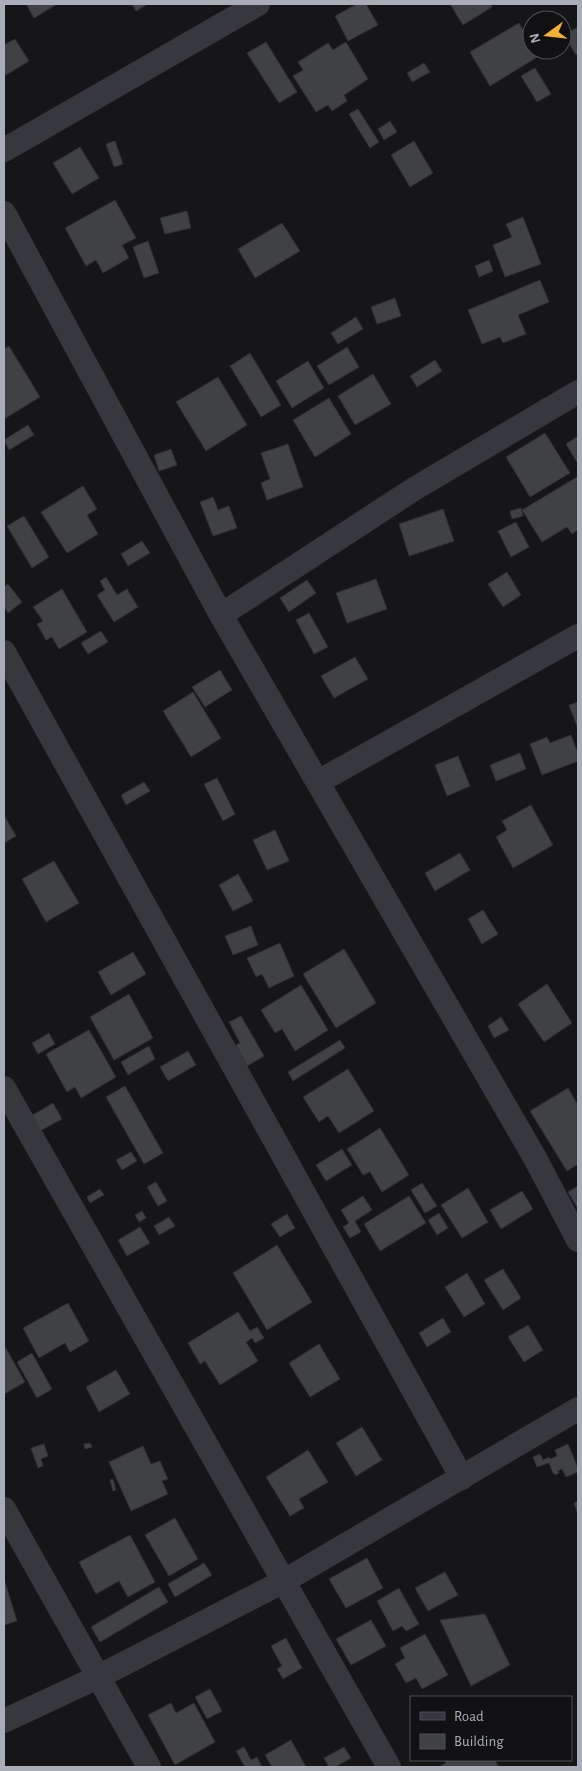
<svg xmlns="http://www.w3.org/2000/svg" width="582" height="1771" font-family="'Alegreya Sans',sans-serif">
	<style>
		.building { fill: #404145; stroke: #303034 }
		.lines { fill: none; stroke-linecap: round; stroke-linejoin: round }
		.minor { stroke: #37383d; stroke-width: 24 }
	</style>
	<rect width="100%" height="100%" fill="#161618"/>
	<path class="building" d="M 26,4 L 57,4 L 34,18 Z
		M 132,4 L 148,4 L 136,11 Z
		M 357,4 L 366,4 L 378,25 L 348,41 L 335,16 Z
		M 450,4 L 490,4 L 492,7 L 463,25 Z
		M 554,15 L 555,20 L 541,20 L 540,19 Z
		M 519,23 L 532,45 L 532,50 L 535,50 L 539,56 L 490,86 L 470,52 Z
		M 578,27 L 578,54 L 576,55 L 564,35 Z
		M 15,39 L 29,61 L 6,75 L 4,72 L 4,45 Z
		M 266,42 L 297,92 L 279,103 L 247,53 Z
		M 346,42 L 368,79 L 344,95 L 347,101 L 332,111 L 328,105 L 316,112 L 293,76 L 303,70 L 298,62 L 328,43 L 333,50 Z
		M 424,63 L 430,72 L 412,82 L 407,73 Z
		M 535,68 L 551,94 L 537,102 L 521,76 Z
		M 358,109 L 379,142 L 370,148 L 349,114 Z
		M 390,121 L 397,132 L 384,140 L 378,129 Z
		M 115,141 L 123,164 L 114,167 L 106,144 Z
		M 414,141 L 433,173 L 410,187 L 391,155 Z
		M 80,147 L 99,178 L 72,194 L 53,163 Z
		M 115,200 L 136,238 L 122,245 L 129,258 L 103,273 L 96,260 L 86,266 L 65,228 Z
		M 187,211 L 191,228 L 165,234 L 160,218 Z
		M 523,217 L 541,264 L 505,277 L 493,245 L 512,237 L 506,224 Z
		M 282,223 L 300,251 L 255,278 L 238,249 Z
		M 148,241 L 159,273 L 144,278 L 133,247 Z
		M 489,260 L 493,271 L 479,277 L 475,266 Z
		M 540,280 L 549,302 L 518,315 L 526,334 L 503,343 L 500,337 L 482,344 L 468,310 Z
		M 395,298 L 401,316 L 377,324 L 371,307 Z
		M 356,317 L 363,329 L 338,344 L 331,333 Z
		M 9,346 L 40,397 L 4,419 L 4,349 Z
		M 347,347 L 359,367 L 329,385 L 317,366 Z
		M 250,353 L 281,405 L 261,417 L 230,366 Z
		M 435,360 L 442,371 L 417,387 L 410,376 Z
		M 308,361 L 324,388 L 292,408 L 276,381 Z
		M 373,374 L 391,404 L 355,425 L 338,396 Z
		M 218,377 L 247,425 L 206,451 L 176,402 Z
		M 329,398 L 351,434 L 315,457 L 293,420 Z
		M 28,425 L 34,435 L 9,450 L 4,440 Z
		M 545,433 L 570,473 L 530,497 L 506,457 Z
		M 578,436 L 578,464 L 566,444 Z
		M 288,444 L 303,487 L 267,500 L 261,483 L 270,479 L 261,453 Z
		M 171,449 L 177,465 L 159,471 L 154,455 Z
		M 577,477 L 578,479 L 578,530 L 572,534 L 567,527 L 542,542 L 522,510 Z
		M 83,486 L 97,509 L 87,515 L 98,534 L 67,553 L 41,512 Z
		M 213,497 L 218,510 L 229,506 L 237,528 L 213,536 L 200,502 Z
		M 521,508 L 523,516 L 512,519 L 510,511 Z
		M 443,509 L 454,541 L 409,556 L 399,524 Z
		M 24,516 L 49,557 L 32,568 L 7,526 Z
		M 516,522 L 529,547 L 511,557 L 498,531 Z
		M 142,541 L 150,553 L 128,566 L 121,554 Z
		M 507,572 L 521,595 L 503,607 L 488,584 Z
		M 106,577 L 117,595 L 127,589 L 138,607 L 114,622 L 97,595 L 105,590 L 100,581 Z
		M 376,579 L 387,609 L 347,623 L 336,593 Z
		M 307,580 L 316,593 L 289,612 L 280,598 Z
		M 8,584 L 22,602 L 8,613 L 4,607 L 4,587 Z
		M 62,589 L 87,632 L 59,649 L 52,637 L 46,640 L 37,624 L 43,621 L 33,607 Z
		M 309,613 L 328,647 L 314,654 L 296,620 Z
		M 101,631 L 108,642 L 88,654 L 81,643 Z
		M 355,657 L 368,679 L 334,698 L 321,676 Z
		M 220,670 L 232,690 L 205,707 L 192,687 Z
		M 193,692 L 221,738 L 191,757 L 163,711 Z
		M 578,702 L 578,729 L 569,705 Z
		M 571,735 L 578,754 L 578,761 L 542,775 L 530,744 L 547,737 L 550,743 Z
		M 520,753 L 526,769 L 496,781 L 490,765 Z
		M 458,756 L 470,786 L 447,796 L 435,765 Z
		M 217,778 L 235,814 L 223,821 L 204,784 Z
		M 144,782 L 150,791 L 126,805 L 121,795 Z
		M 531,805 L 553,845 L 513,868 L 496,837 L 507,830 L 502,821 Z
		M 4,815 L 16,836 L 4,843 Z
		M 275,830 L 289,861 L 267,870 L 253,840 Z
		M 460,853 L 470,870 L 435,891 L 425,873 Z
		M 54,861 L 79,903 L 46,922 L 22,879 Z
		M 238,874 L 253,901 L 233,911 L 219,885 Z
		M 483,910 L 498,934 L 482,944 L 468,919 Z
		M 251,926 L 258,945 L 233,955 L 225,936 Z
		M 280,943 L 294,976 L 269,988 L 262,974 L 256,977 L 247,958 Z
		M 344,949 L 376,1003 L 336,1028 L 303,974 Z
		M 133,952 L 146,974 L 111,995 L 98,972 Z
		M 547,984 L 572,1023 L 544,1042 L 518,1004 Z
		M 301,985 L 328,1030 L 295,1051 L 282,1029 L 275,1033 L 261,1010 Z
		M 129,994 L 153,1038 L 114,1060 L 90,1017 Z
		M 241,1016 L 264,1056 L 247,1066 L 236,1045 L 240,1043 L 229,1022 Z
		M 501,1017 L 509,1030 L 494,1038 L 488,1026 Z
		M 89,1030 L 116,1077 L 81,1098 L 75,1087 L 67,1092 L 46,1054 Z
		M 49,1033 L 55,1044 L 38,1054 L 32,1043 Z
		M 340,1040 L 345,1048 L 293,1081 L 288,1072 Z
		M 149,1046 L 155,1059 L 128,1075 L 121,1062 Z
		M 188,1051 L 196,1065 L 168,1081 L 160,1067 Z
		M 348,1069 L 374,1111 L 339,1133 L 328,1116 L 319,1122 L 303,1097 Z
		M 125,1086 L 163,1153 L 144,1164 L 106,1097 Z
		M 568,1088 L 578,1105 L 578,1164 L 567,1171 L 530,1111 Z
		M 53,1103 L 62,1119 L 40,1131 L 31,1116 Z
		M 380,1128 L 409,1175 L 382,1192 L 370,1172 L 363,1175 L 347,1149 Z
		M 342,1149 L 352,1165 L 326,1181 L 316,1165 Z
		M 131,1152 L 137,1161 L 122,1170 L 116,1160 Z
		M 156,1182 L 167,1201 L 158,1206 L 147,1187 Z
		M 422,1183 L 437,1206 L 425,1213 L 411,1190 Z
		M 578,1186 L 578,1209 L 568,1192 Z
		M 468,1188 L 488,1222 L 462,1238 L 441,1205 Z
		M 100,1189 L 104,1195 L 90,1203 L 87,1197 Z
		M 522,1191 L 533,1209 L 501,1229 L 490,1210 Z
		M 363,1196 L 372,1210 L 355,1221 L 361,1232 L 350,1238 L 343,1227 L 349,1223 L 341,1210 Z
		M 409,1196 L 426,1223 L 380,1251 L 364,1224 Z
		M 142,1211 L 146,1218 L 139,1222 L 135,1215 Z
		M 439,1213 L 448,1228 L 437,1235 L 428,1220 Z
		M 287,1214 L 295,1228 L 280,1237 L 271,1224 Z
		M 169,1217 L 175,1226 L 159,1235 L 154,1226 Z
		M 140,1227 L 150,1243 L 127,1256 L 118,1240 Z
		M 277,1245 L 312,1302 L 267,1330 L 233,1273 Z
		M 503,1269 L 521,1298 L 503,1310 L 484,1280 Z
		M 467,1273 L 485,1304 L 464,1317 L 445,1287 Z
		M 68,1303 L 89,1341 L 70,1352 L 65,1343 L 39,1358 L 23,1328 Z
		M 238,1312 L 250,1331 L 257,1327 L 264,1338 L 255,1343 L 252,1338 L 246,1342 L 258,1361 L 220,1385 L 205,1361 L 200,1364 L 188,1343 Z
		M 443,1318 L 451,1332 L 427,1347 L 419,1333 Z
		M 528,1325 L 543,1350 L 524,1362 L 508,1337 Z
		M 319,1344 L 340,1379 L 310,1397 L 289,1363 Z
		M 4,1345 L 25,1382 L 4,1394 Z
		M 32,1353 L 52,1389 L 37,1398 L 17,1362 Z
		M 116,1370 L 130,1394 L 99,1412 L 86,1387 Z
		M 362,1427 L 382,1460 L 356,1476 L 336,1443 Z
		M 90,1443 L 92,1447 L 85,1449 L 84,1444 Z
		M 44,1444 L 48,1456 L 41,1459 L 43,1466 L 38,1468 L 31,1448 Z
		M 568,1444 L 578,1468 L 578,1472 L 566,1477 L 562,1469 L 558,1471 L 559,1473 L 555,1475 L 553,1473 L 549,1463 L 537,1467 L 533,1457 L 540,1454 L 543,1460 L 549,1457 L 550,1459 L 557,1456 L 555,1450 Z
		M 143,1446 L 151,1464 L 160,1461 L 168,1479 L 162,1481 L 168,1494 L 131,1511 L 109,1462 Z
		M 308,1450 L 328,1482 L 299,1499 L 304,1508 L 290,1516 L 266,1477 Z
		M 113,1479 L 116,1490 L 113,1491 L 110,1480 Z
		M 578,1501 L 578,1514 L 574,1503 Z
		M 175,1518 L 198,1559 L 169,1576 L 145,1535 Z
		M 130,1535 L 155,1582 L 128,1597 L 119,1581 L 96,1594 L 79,1562 Z
		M 367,1558 L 383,1588 L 346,1608 L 329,1579 Z
		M 204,1563 L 212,1575 L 175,1597 L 168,1584 Z
		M 445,1572 L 458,1595 L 428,1611 L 415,1588 Z
		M 4,1579 L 17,1621 L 4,1625 Z
		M 159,1587 L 168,1602 L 100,1642 L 91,1627 Z
		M 399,1588 L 419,1624 L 406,1631 L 402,1626 L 393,1631 L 377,1601 Z
		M 485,1614 L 510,1665 L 471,1686 L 440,1620 Z
		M 371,1620 L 386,1646 L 351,1665 L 336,1639 Z
		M 425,1634 L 448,1675 L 422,1689 L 416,1678 L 406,1683 L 395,1664 L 405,1658 L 400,1648 Z
		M 286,1638 L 302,1668 L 283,1679 L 277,1669 L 282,1666 L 271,1646 Z
		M 210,1689 L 222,1711 L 207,1719 L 195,1697 Z
		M 171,1703 L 176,1713 L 194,1703 L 215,1742 L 175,1765 L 148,1715 Z
		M 291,1740 L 306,1767 L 272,1767 L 265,1755 Z
		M 244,1747 L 251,1760 L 257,1757 L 262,1767 L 245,1767 L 236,1751 Z
		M 344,1747 L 351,1758 L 335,1767 L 329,1767 L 324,1758 Z
		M 444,1760 L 495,1760 L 499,1767 L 439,1767 L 446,1763 Z"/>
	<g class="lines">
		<path class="minor" d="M 4,150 L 258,4
			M 4,213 L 221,615 L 535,1158 L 578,1240
			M 221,615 L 414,489 L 578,392
			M 4,652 L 462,1478
			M 318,782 L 578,636
			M 4,1088 L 389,1767
			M 4,1509 L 149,1767
			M 4,1721 L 98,1677 L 284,1581 L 578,1409"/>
	</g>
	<rect width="582" height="1771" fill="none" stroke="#a8adb8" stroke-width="10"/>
	<rect x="410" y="1696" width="162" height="65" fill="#111113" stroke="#4d4f55"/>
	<rect x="420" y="1712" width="25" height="8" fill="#37383d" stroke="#4d4f55"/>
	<text x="454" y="1721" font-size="15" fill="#a8adb8">Road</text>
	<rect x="420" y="1734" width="25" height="15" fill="#404145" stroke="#4d4f55"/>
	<text x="454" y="1746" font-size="15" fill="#a8adb8">Building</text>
	<g transform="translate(547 35) rotate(255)"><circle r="24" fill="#111113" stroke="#4d4f55"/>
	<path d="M0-4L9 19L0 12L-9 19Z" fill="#f2b134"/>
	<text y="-8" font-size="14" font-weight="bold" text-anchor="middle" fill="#a8adb8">N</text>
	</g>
</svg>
